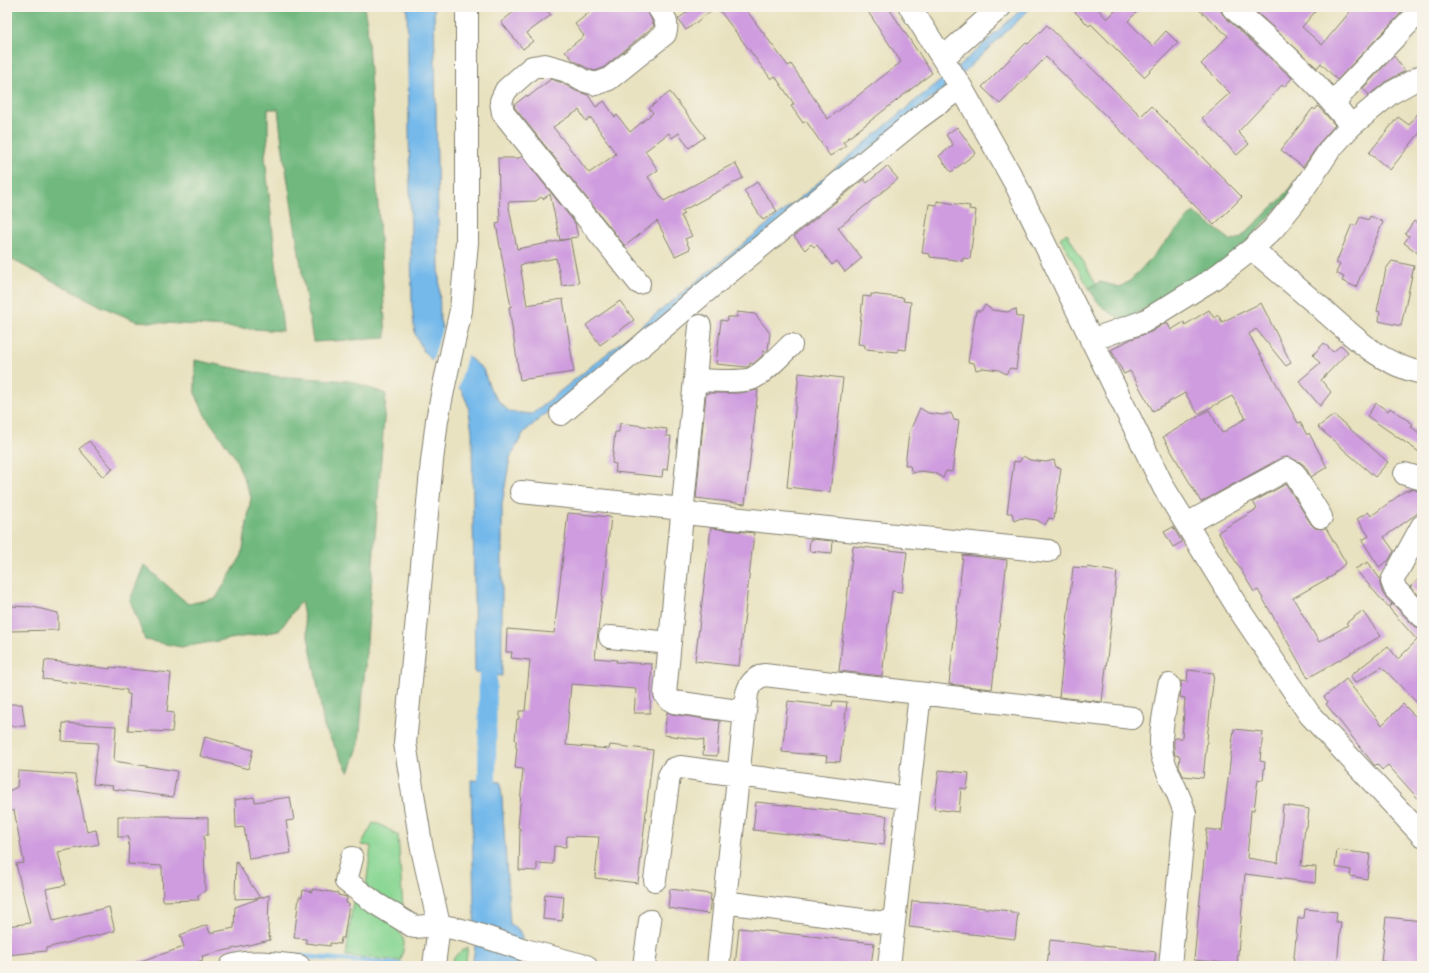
<svg xmlns="http://www.w3.org/2000/svg" width="1429" height="973" font-family="Sriracha,sans-serif">
	<style>
		.green { fill: #8bd794; stroke: #547a58 }
		.forest { fill: #70b87e; stroke: #466a4d }
		.water { fill: #75b9eb; stroke: #486a84 }
		.pier { fill: #e9e2c0 }
		.lines { fill: none; stroke-linecap: round; stroke-linejoin: round }
		.stream { stroke: #75b9eb; stroke-width: 5 }
		.canal { stroke: #75b9eb; stroke-width: 18 }
		.building { fill: #cf9cdf; fill-rule: evenodd }
		.minor-casing { stroke: #827f6e; stroke-width: 24 }
		.major-casing { stroke: #827f6e; stroke-width: 24 }
		.minor { stroke: #fff; stroke-width: 22 }
		.major { stroke: #fff; stroke-width: 22 }
	</style>
	<rect width="100%" height="100%" fill="#f7f3e8"/>
	<filter id="ink" filterUnits="userSpaceOnUse"><feTurbulence type="fractalNoise" baseFrequency=".025" numOctaves="2"/><feDisplacementMap in="SourceGraphic" scale="8" xChannelSelector="R" yChannelSelector="G"/><feConvolveMatrix kernelMatrix="1 2 1 2 8 2 1 2 1" color-interpolation-filters="sRGB"/></filter>
	<filter id="wash" filterUnits="userSpaceOnUse"><feTurbulence type="fractalNoise" baseFrequency=".012" numOctaves="4" result="noise"/><feDisplacementMap in="SourceGraphic" scale="16" xChannelSelector="R" yChannelSelector="G"/><feGaussianBlur stdDeviation="0.9" result="paint"/><feColorMatrix in="noise" values="0 0 0 0 0 0 0 0 0 0 0 0 0 0 0 0 0 1.4 0 .05"/><feComposite in="paint" operator="in"/></filter>
	<g filter="url(#wash)">
		<rect width="100%" height="100%" fill="#e9e2c0"/>
		<path class="green" d="M 1067,233 L 1096,284 L 1089,288 L 1060,238 Z
			M 373,823 L 379,824 L 398,835 L 403,908 L 366,887 L 371,846 L 361,845 Z
			M 354,899 C 367,907 403,926 404,942 C 404,948 402,955 401,961 L 346,956 L 353,901 Z
			M 468,947 L 465,966 L 451,966 C 452,956 460,952 468,947 Z"/>
		<path class="forest" d="M 7,7 L 364,7 L 367,24 L 386,338 L 313,342 L 282,144 L 278,109 L 268,109 L 268,138 L 265,156 L 283,331 L 136,321 L 103,307 L 7,257 Z
			M 1303,173 L 1306,177 L 1236,254 L 1126,320 C 1105,312 1100,307 1089,288 L 1100,282 L 1120,287 L 1131,280 L 1193,212 L 1232,241 L 1240,238 L 1282,198 Z
			M 195,360 L 273,376 L 350,381 L 386,394 L 359,744 L 349,773 L 324,727 L 317,682 L 301,601 L 279,631 L 181,647 L 145,640 L 130,600 L 144,565 L 188,604 L 216,598 L 242,555 L 251,497 L 235,457 L 205,415 L 195,393 Z"/>
		<path class="water" d="M 407,7 L 434,7 L 440,320 L 443,331 L 473,361 L 483,369 L 491,391 L 501,404 L 510,412 L 532,414 L 806,193 L 916,100 L 958,67 L 1024,7 L 1032,7 L 963,73 L 609,360 L 524,432 L 510,458 L 502,504 L 502,676 L 475,673 L 472,431 L 468,405 L 462,391 L 424,352 L 415,334 L 412,306 Z
			M 471,780 L 501,782 L 510,924 L 519,930 L 522,937 L 519,966 L 472,966 L 475,947 Z"/>
		<path class="pier" d="M 442,328 L 468,353 L 458,390 L 432,364 Z"/>
		<g class="lines">
			<path class="stream" d="M 298,956 L 402,965
				M 209,966 L 227,959"/>
			<path class="canal" d="M 488,650 L 487,784 L 488,806"/>
		</g>
		<g id="blocks">
			<path class="building" d="M 520,7 L 544,7 L 551,15 L 527,33 L 533,41 L 523,49 L 501,22 Z
				M 596,7 L 646,7 L 654,26 L 603,68 L 595,71 L 587,68 L 573,60 L 565,51 L 584,36 L 575,24 Z
				M 694,7 L 716,7 L 686,30 L 678,19 Z
				M 717,7 L 744,7 L 788,66 L 791,64 L 828,119 L 901,62 L 865,7 L 888,7 L 932,73 L 843,142 L 846,146 L 830,156 L 806,121 L 803,123 L 791,106 L 794,104 L 775,76 L 771,79 Z
				M 1070,7 L 1096,7 L 1107,19 L 1119,7 L 1142,7 L 1128,21 L 1152,46 L 1166,31 L 1178,43 L 1144,77 L 1091,24 L 1089,26 Z
				M 1196,7 L 1221,7 L 1221,12 L 1225,17 L 1292,78 L 1284,87 L 1282,85 L 1238,132 L 1249,144 L 1237,155 L 1202,118 L 1230,93 L 1201,64 L 1228,36 Z
				M 1251,7 L 1319,7 L 1302,27 L 1322,45 L 1354,7 L 1407,7 L 1337,80 L 1321,63 L 1317,68 Z
				M 1047,25 L 1141,116 L 1151,106 L 1242,197 L 1214,225 L 1110,120 L 1046,57 L 1000,104 L 982,87 L 1026,43 L 1028,44 Z
				M 1394,56 L 1405,71 L 1385,82 L 1369,95 L 1363,88 Z
				M 551,79 L 562,83 L 576,91 L 588,95 L 596,107 L 604,101 L 615,117 L 617,115 L 630,132 L 653,113 L 649,108 L 670,92 L 705,137 L 689,148 L 679,133 L 672,138 L 669,133 L 645,151 L 658,170 L 648,177 L 664,201 L 735,163 L 743,178 L 682,211 L 684,214 L 681,216 L 692,236 L 685,239 L 690,249 L 675,256 L 657,221 L 625,246 L 515,108 L 514,105 L 527,95 L 528,97 ZM 579,110 L 586,121 L 591,118 L 616,154 L 589,173 L 553,127 Z
				M 1318,106 L 1335,125 L 1321,141 L 1303,167 L 1281,150 L 1313,108 L 1315,110 Z
				M 1422,108 L 1422,130 L 1390,170 L 1369,153 L 1398,117 L 1409,125 Z
				M 957,127 L 976,153 L 951,172 L 939,156 L 953,145 L 946,135 Z
				M 522,156 L 575,223 L 578,237 L 570,238 L 579,283 L 562,286 L 556,258 L 520,265 L 527,305 L 563,299 L 574,372 L 520,380 L 509,307 L 511,307 L 496,224 L 500,223 L 498,158 L 519,158 ZM 550,194 L 560,240 L 569,239 L 517,249 L 508,202 L 536,201 L 541,197 L 543,199 Z
				M 887,166 L 898,179 L 838,228 L 862,258 L 845,272 L 837,261 L 832,265 L 817,245 L 814,247 L 811,244 L 805,250 L 794,236 L 864,179 L 867,183 Z
				M 757,182 L 777,211 L 763,220 L 744,191 Z
				M 937,201 L 970,206 L 969,209 L 976,210 L 970,259 L 963,258 L 963,261 L 948,259 L 930,257 L 930,254 L 922,253 L 929,204 L 937,205 Z
				M 1370,216 L 1383,222 L 1356,287 L 1342,281 L 1344,277 L 1336,273 L 1340,264 L 1336,263 L 1352,224 L 1356,226 L 1360,217 L 1368,220 Z
				M 1422,218 L 1422,256 L 1404,243 L 1409,236 L 1405,234 L 1414,221 L 1418,224 Z
				M 1392,261 L 1414,266 L 1401,326 L 1379,321 L 1380,312 L 1377,311 L 1386,269 Z
				M 871,294 L 904,298 L 903,301 L 911,302 L 906,350 L 898,349 L 898,352 L 865,349 L 865,345 L 858,344 L 863,296 L 871,297 Z
				M 620,301 L 634,320 L 600,345 L 586,325 Z
				M 1261,303 L 1291,363 L 1286,366 L 1256,329 L 1249,334 L 1298,423 L 1300,422 L 1307,435 L 1309,433 L 1327,467 L 1311,477 L 1305,466 L 1300,462 L 1287,457 L 1281,458 L 1201,502 L 1163,437 L 1209,410 L 1222,433 L 1246,418 L 1232,396 L 1198,414 L 1185,393 L 1153,411 L 1130,371 L 1124,374 L 1111,350 L 1131,339 L 1151,332 L 1167,322 L 1171,330 L 1184,322 L 1185,325 L 1209,310 L 1214,318 L 1218,315 L 1222,322 Z
				M 985,305 L 992,310 L 1007,312 L 1016,309 L 1017,317 L 1023,317 L 1016,369 L 1010,368 L 1006,374 L 999,370 L 983,368 L 976,370 L 974,363 L 968,362 L 976,311 L 981,311 Z
				M 737,312 L 755,314 L 770,333 L 768,350 L 766,352 L 763,351 L 763,355 L 753,364 L 750,363 L 749,366 L 747,367 L 716,364 L 721,320 L 727,321 L 728,317 L 737,317 Z
				M 1324,343 L 1333,352 L 1341,345 L 1348,352 L 1321,380 L 1331,392 L 1320,406 L 1299,381 L 1320,363 L 1313,355 Z
				M 799,373 L 843,378 L 830,492 L 787,487 Z
				M 758,390 L 745,504 L 696,498 L 706,393 L 739,393 Z
				M 1376,403 L 1388,411 L 1390,408 L 1413,424 L 1411,427 L 1422,435 L 1422,454 L 1367,416 Z
				M 920,408 L 928,413 L 943,415 L 951,413 L 954,420 L 959,421 L 952,472 L 946,471 L 943,478 L 935,473 L 921,471 L 912,473 L 910,466 L 905,465 L 909,433 Z
				M 1334,415 L 1388,462 L 1375,477 L 1318,427 Z
				M 620,423 L 667,429 L 666,436 L 671,436 L 667,470 L 663,469 L 662,477 L 615,472 L 616,464 L 612,463 L 615,432 L 619,432 Z
				M 89,441 L 113,469 L 103,477 L 79,449 Z
				M 1023,456 L 1030,460 L 1046,462 L 1054,460 L 1056,467 L 1061,468 L 1054,519 L 1049,518 L 1045,525 L 1037,520 L 1021,518 L 1014,521 L 1012,513 L 1007,513 L 1014,461 L 1019,462 Z
				M 1286,484 L 1311,524 L 1315,528 L 1321,529 L 1326,528 L 1346,563 L 1333,574 L 1334,575 L 1293,598 L 1319,642 L 1348,625 L 1346,623 L 1362,611 L 1381,636 L 1308,678 L 1258,590 L 1254,592 L 1218,532 L 1257,509 L 1253,502 Z
				M 1412,489 L 1419,491 L 1422,495 L 1422,510 L 1384,537 L 1394,551 L 1389,560 L 1379,567 L 1362,540 L 1369,536 L 1357,519 L 1368,512 L 1371,516 L 1405,491 Z
				M 568,513 L 611,517 L 595,658 L 617,660 L 616,662 L 652,664 L 650,713 L 634,713 L 636,689 L 571,684 L 566,745 L 609,749 L 610,745 L 653,750 L 638,883 L 595,878 L 599,837 L 567,836 L 566,847 L 554,846 L 553,864 L 537,863 L 537,871 L 519,870 L 520,828 L 518,828 L 523,769 L 515,768 L 517,748 L 516,748 L 516,740 L 515,740 L 517,719 L 519,719 L 519,711 L 525,711 L 530,660 L 511,658 L 512,652 L 506,652 L 507,629 L 554,633 Z
				M 1173,527 L 1182,542 L 1173,547 L 1164,532 Z
				M 711,528 L 754,533 L 739,666 L 695,661 Z
				M 810,539 L 833,541 L 832,553 L 809,551 Z
				M 853,546 L 907,552 L 902,592 L 892,591 L 882,676 L 839,671 Z
				M 963,555 L 1007,560 L 992,689 L 949,684 Z
				M 1368,562 L 1380,579 L 1380,585 L 1383,594 L 1392,604 L 1388,607 L 1355,569 Z
				M 1073,567 L 1087,568 L 1087,567 L 1117,572 L 1102,702 L 1059,697 Z
				M 1422,576 L 1422,598 L 1410,587 Z
				M 1393,604 L 1413,625 L 1418,628 L 1422,628 L 1422,708 L 1382,667 L 1355,683 L 1350,676 L 1388,646 L 1398,659 L 1417,640 L 1389,608 Z
				M 10,606 L 33,607 L 58,613 L 58,630 L 10,631 Z
				M 45,660 L 110,669 L 110,667 L 171,673 L 167,712 L 174,713 L 172,732 L 128,730 L 130,694 L 127,694 L 127,690 L 43,679 Z
				M 1188,670 L 1214,673 L 1203,778 L 1183,776 L 1179,766 L 1180,756 L 1175,755 L 1174,750 L 1174,738 L 1182,738 L 1185,698 L 1180,697 L 1181,687 L 1181,681 L 1187,682 Z
				M 1346,679 L 1382,725 L 1403,704 L 1422,723 L 1422,803 L 1388,765 L 1382,770 L 1377,764 L 1375,766 L 1326,704 L 1328,702 L 1324,697 Z
				M 788,701 L 832,706 L 833,701 L 847,702 L 840,762 L 826,761 L 827,756 L 782,752 Z
				M 7,704 L 22,704 L 25,726 L 7,726 Z
				M 667,712 L 672,714 L 720,721 L 717,756 L 703,755 L 704,740 L 664,735 Z
				M 63,723 L 116,726 L 114,761 L 177,771 L 173,797 L 112,789 L 113,786 L 93,784 L 98,743 L 62,741 Z
				M 1234,729 L 1263,732 L 1260,761 L 1265,762 L 1263,780 L 1258,779 L 1254,810 L 1251,810 L 1247,858 L 1278,863 L 1283,805 L 1309,809 L 1307,827 L 1305,827 L 1301,866 L 1316,867 L 1315,883 L 1245,874 L 1237,964 L 1194,960 L 1207,829 L 1222,831 Z
				M 205,737 L 253,750 L 248,769 L 200,756 Z
				M 939,770 L 969,773 L 967,789 L 961,788 L 959,812 L 934,809 Z
				M 18,771 L 75,775 L 87,832 L 96,830 L 99,844 L 58,852 L 66,885 L 46,889 L 53,921 L 109,907 L 115,931 L 46,948 L 46,951 L 7,955 L 7,926 L 30,923 L 16,864 L 24,863 L 14,810 L 7,813 L 7,792 L 17,787 Z
				M 254,797 L 255,802 L 290,797 L 294,820 L 286,821 L 291,853 L 249,859 L 244,827 L 236,828 L 235,800 Z
				M 756,802 L 887,816 L 884,845 L 753,830 Z
				M 118,816 L 170,816 L 170,817 L 208,818 L 208,835 L 204,835 L 205,891 L 197,896 L 199,900 L 163,901 L 162,866 L 128,864 L 129,837 L 118,837 Z
				M 1337,850 L 1370,854 L 1367,879 L 1350,876 L 1351,870 L 1335,867 Z
				M 236,861 L 260,898 L 235,899 Z
				M 312,889 L 338,893 L 338,895 L 347,897 L 346,903 L 349,904 L 344,938 L 341,938 L 340,944 L 330,943 L 330,946 L 306,943 L 306,939 L 294,938 L 299,897 L 302,897 L 303,890 L 312,892 Z
				M 670,889 L 711,894 L 709,914 L 668,908 Z
				M 545,894 L 564,896 L 562,921 L 543,919 Z
				M 269,895 L 268,930 L 270,940 L 202,956 L 203,960 L 185,966 L 134,966 L 134,963 L 184,947 L 180,935 L 207,925 L 210,933 L 234,928 L 235,907 Z
				M 912,901 L 934,902 L 1010,911 L 1010,913 L 1018,913 L 1015,939 L 909,927 Z
				M 1305,909 L 1337,912 L 1336,922 L 1341,922 L 1337,966 L 1293,966 L 1298,918 L 1304,918 Z
				M 1386,917 L 1422,921 L 1422,966 L 1386,966 L 1386,962 L 1381,961 Z
				M 739,928 L 874,943 L 871,966 L 735,966 Z
				M 1050,940 L 1156,952 L 1154,966 L 1059,966 L 1047,965 Z"/>
		</g>
	</g>
	<g filter="url(#ink)">
		<use href="#blocks" fill-opacity="0" stroke="#827f6e" stroke-width="1"/>
		<g class="lines">
			<g class="minor-casing">
				<path id="minor" d="M 910,7 L 961,87 L 1015,183 L 1164,488 L 1238,608 L 1310,715 L 1422,835
					M 1234,7 L 1233,8 C 1276,46 1316,79 1351,126
					M 943,58 L 1000,7
					M 1334,104 L 1347,87 L 1422,9
					M 1252,249 C 1275,268 1297,288 1320,307 C 1350,334 1381,365 1422,373
					M 639,283 L 503,113 L 501,101 L 506,90 L 532,67 L 545,65 L 567,71 L 582,80 L 596,84 L 609,79 L 665,34 C 669,23 664,16 658,7
					M 700,326 L 665,694 L 669,699 L 674,702 L 745,712
					M 1091,340 L 1145,321 L 1213,279 L 1252,249 L 1273,229 L 1294,203 L 1331,148 L 1351,126 L 1391,93 L 1422,76
					M 695,380 C 709,380 738,383 751,379 C 762,375 782,354 791,345
					M 561,414 L 705,292 L 916,120 L 961,87
					M 1405,474 L 1422,479
					M 521,492 L 683,509 L 694,514 L 1048,551
					M 1187,524 L 1287,469 L 1294,473 L 1321,517
					M 1422,526 L 1392,581 L 1395,589 L 1422,616
					M 610,637 L 670,643
					M 1169,685 C 1166,705 1157,740 1163,759 C 1169,778 1180,794 1185,814 L 1170,966
					M 352,858 L 346,881 L 375,903 L 414,927 L 439,925 L 470,932 L 525,950 L 586,966
					M 655,880 L 669,776 L 673,769 L 680,767 L 908,798
					M 724,902 L 893,924
					M 231,966 C 250,959 279,964 299,966
					M 644,966 L 650,921
					M 718,966 L 747,693 C 750,683 754,679 764,675 L 1132,718
					M 889,966 L 920,694"/>
			</g>
			<g class="major-casing">
				<path id="major" d="M 434,966 L 439,925 L 421,844 L 405,743 L 432,461 L 437,420 L 445,381 L 461,310 L 467,242 L 467,7"/>
			</g>
			<use href="#minor" class="minor"/>
			<use href="#major" class="major"/>
		</g>
	</g>
	<rect width="1429" height="973" fill="none" stroke="#f7f3e8" stroke-width="24"/>
</svg>
